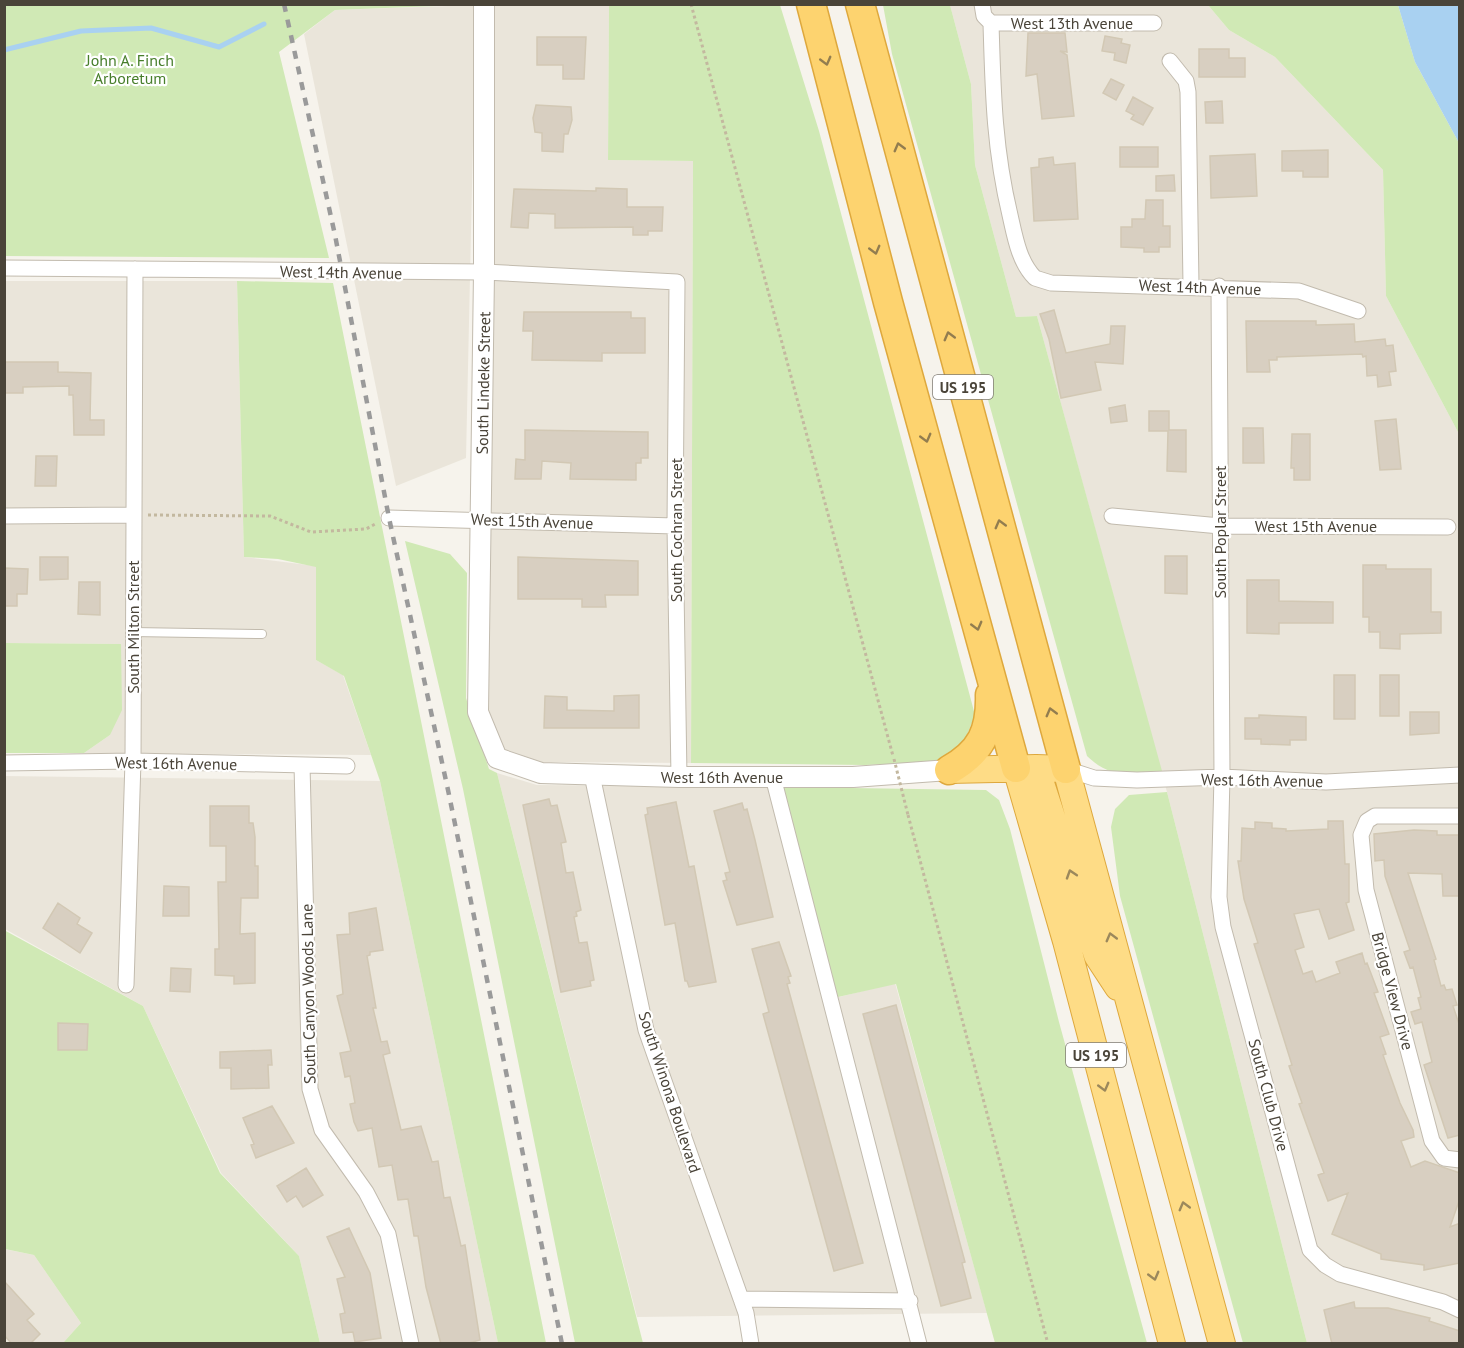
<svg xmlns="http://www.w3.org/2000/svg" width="1464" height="1348" font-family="'PT Sans',sans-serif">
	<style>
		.residential { fill: #eae5da }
		.green { fill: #d0e9b5 }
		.water { fill: #a9d1f1 }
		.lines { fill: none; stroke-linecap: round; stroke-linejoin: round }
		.stream { stroke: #a9d1f1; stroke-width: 5 }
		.building { fill: #d8cfc1; stroke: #d2c8b4; stroke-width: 1.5 }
		.service-casing { stroke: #c2bbae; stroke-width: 10 }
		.minor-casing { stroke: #c2bbae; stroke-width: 17 }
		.tertiary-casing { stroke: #c2bbae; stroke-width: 22 }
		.trunk-casing { stroke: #dea83d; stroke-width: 28 }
		.motorway-casing { stroke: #dea83d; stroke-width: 31 }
		.path { stroke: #c3b89f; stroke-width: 3; stroke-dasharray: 3 3; stroke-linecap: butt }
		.service { stroke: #fff; stroke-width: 8 }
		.minor { stroke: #fff; stroke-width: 15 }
		.tertiary { stroke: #fff; stroke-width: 20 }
		.trunk { stroke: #fedc86; stroke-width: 26 }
		.motorway { stroke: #fdd36f; stroke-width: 28 }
		.rail { stroke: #9a9a9a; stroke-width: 4.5; stroke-dasharray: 8 8; stroke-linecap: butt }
		.path-bridge { stroke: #c3b89f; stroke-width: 3; stroke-dasharray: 3 3; stroke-linecap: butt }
		.oneway { stroke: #927d4f }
		.oneway2 { stroke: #9b885c }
		.labels { text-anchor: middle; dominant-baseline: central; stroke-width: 4.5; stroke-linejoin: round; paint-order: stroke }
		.shield { fill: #fff; stroke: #807c74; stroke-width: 1.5 }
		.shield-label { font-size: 15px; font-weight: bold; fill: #4a4439 }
		.street-label { font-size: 16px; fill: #4a4439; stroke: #fff }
		.park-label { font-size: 16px; fill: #477e2b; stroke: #fff }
	</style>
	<rect width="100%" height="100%" fill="#f6f3ec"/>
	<path class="residential" d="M 476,5 L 466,458 L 396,486 L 304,34 L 335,10 Z
		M 495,5 L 609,5 L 608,160 L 693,161 L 691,763 L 541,762 L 504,749 L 488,708 Z
		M 950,5 L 1208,5 L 1229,30 L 1275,57 L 1383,170 L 1386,296 L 1459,434 L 1459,1343 L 1307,1343 L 1167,792 L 1037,316 L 1016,317 L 975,165 L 971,84 Z
		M 5,281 L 237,281 L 244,557 L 316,566 L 316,660 L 343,675 L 371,755 L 84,753 L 110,735 L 121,644 L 5,643 Z
		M 497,773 L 537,785 L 782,787 L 839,997 L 895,983 L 987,1313 L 637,1317 Z
		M 4,776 L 380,781 L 498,1343 L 320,1343 L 299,1256 L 221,1173 L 143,1006 L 5,929 Z
		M 4,1249 L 34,1255 L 81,1323 L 63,1343 L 5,1343 Z"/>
	<path class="green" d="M 5,4 L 462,4 L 462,5 L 335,10 L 279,52 L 329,258 L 5,256 Z
		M 609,5 L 780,5 L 819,131 L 975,715 L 961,750 L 939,762 L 864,765 L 691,763 L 693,161 L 608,160 Z
		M 883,5 L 950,5 L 971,84 L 975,165 L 1016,317 L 1037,316 L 1162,771 C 1130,774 1112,780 1087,756 L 892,54 Z
		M 1208,5 L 1398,5 L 1415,62 L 1459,143 L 1459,434 L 1386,296 L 1383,170 L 1275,57 L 1229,30 Z
		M 237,281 L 333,283 L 546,1343 L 498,1343 L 380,781 L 344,676 L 316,660 L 316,567 L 278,559 L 244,557 Z
		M 405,541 L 450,554 L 467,573 L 466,698 L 489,769 L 497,773 L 643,1343 L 575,1343 L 463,789 Z
		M 5,643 L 121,644 L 122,710 L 110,735 L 84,753 L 5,753 Z
		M 782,787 L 986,790 L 999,800 L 1010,829 L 1059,1022 L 1147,1343 L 995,1343 L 896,984 L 838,997 Z
		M 1167,792 L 1307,1343 L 1243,1343 L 1120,896 L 1111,827 L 1115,809 L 1129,795 Z
		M 4,930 L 143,1006 L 220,1173 L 299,1256 L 320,1343 L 63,1343 L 81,1323 L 34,1255 L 5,1249 Z"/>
	<path class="water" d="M 1398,5 L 1459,5 L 1459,143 L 1415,62 Z"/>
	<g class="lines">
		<path class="stream" d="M 4,50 L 81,31 L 151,28 L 219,47 L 264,24"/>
	</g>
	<path class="building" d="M 1028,33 L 1065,33 L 1067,52 L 1060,51 L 1067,55 L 1074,116 L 1042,119 L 1037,74 L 1026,76 Z
		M 1105,36 L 1122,39 L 1121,43 L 1130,45 L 1126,63 L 1114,60 L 1115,53 L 1102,51 Z
		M 537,37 L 586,37 L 584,79 L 563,79 L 563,65 L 537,65 Z
		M 1199,49 L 1229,49 L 1229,58 L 1245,58 L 1245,77 L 1199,77 Z
		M 1111,79 L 1124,85 L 1116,100 L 1103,93 Z
		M 1133,97 L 1153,108 L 1143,125 L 1131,119 L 1134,115 L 1126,111 Z
		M 1222,101 L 1223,123 L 1206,123 L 1205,102 Z
		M 536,105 L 571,107 L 572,120 L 568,134 L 564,134 L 563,152 L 542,151 L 542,133 L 535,132 L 533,118 Z
		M 1120,147 L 1158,147 L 1158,167 L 1120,167 Z
		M 1328,150 L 1328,177 L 1303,177 L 1303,171 L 1282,171 L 1282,151 Z
		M 1255,154 L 1257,196 L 1211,198 L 1210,156 Z
		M 1053,157 L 1054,165 L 1075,163 L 1078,219 L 1034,221 L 1031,168 L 1039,167 L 1039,159 Z
		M 1174,175 L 1175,191 L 1156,191 L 1156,176 Z
		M 596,188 L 627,189 L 627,207 L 663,207 L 662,231 L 648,231 L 648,235 L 633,235 L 633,227 L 555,228 L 555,214 L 529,213 L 528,228 L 511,227 L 514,189 L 596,191 Z
		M 1146,200 L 1163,200 L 1163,226 L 1170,226 L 1170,247 L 1159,247 L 1159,252 L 1144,252 L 1144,248 L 1121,247 L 1121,227 L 1132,227 L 1132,219 L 1145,219 Z
		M 1054,310 L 1066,353 L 1110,344 L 1111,326 L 1125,326 L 1123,364 L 1095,362 L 1101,390 L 1061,398 L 1049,339 L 1040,314 Z
		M 524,312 L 631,312 L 631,318 L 645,318 L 645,353 L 602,353 L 602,361 L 532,360 L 533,331 L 523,331 Z
		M 1246,321 L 1316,321 L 1316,325 L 1354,324 L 1355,342 L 1385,339 L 1386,346 L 1393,345 L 1396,371 L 1389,372 L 1391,385 L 1378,387 L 1377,375 L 1367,376 L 1366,356 L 1363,357 L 1362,354 L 1277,357 L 1277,360 L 1269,360 L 1270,372 L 1247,372 Z
		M 4,362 L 58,362 L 58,372 L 91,373 L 90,420 L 104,420 L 104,435 L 74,435 L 73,395 L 69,395 L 69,386 L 23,387 L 23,393 L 5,393 Z
		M 1125,405 L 1127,421 L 1111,423 L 1109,408 Z
		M 1149,411 L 1169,411 L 1169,430 L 1186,430 L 1186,472 L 1167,471 L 1168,431 L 1149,431 Z
		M 1396,419 L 1401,469 L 1380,470 L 1375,421 Z
		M 1243,428 L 1263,428 L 1264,463 L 1243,463 Z
		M 525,430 L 648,432 L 648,458 L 641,458 L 641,463 L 636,463 L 636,480 L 570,479 L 571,463 L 542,461 L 541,479 L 515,479 L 516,459 L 525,460 Z
		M 1292,434 L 1310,434 L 1310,480 L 1294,480 L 1294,468 L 1291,468 Z
		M 36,456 L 57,456 L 56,486 L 35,486 Z
		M 1165,556 L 1187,556 L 1187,594 L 1165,593 Z
		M 40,557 L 68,557 L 68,579 L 40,580 Z
		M 518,557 L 638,561 L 638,595 L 605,595 L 606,607 L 582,607 L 582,599 L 518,599 Z
		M 1363,565 L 1386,565 L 1386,569 L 1431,569 L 1431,612 L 1441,612 L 1441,633 L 1400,634 L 1400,649 L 1380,648 L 1380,632 L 1369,632 L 1369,617 L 1363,617 Z
		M 4,568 L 28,569 L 27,594 L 17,594 L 17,606 L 4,606 Z
		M 1247,580 L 1279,580 L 1279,601 L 1333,602 L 1333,623 L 1279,623 L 1279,634 L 1247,633 Z
		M 79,582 L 100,582 L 100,615 L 78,614 Z
		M 1334,675 L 1355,675 L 1355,719 L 1334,719 Z
		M 1380,675 L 1399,675 L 1399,716 L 1380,716 Z
		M 639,695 L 639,728 L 544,728 L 545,696 L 567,697 L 567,710 L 614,711 L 614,696 Z
		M 1410,712 L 1439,712 L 1439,733 L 1410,735 Z
		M 1259,715 L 1306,717 L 1306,740 L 1290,740 L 1290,745 L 1261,744 L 1261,739 L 1245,739 L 1245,718 L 1259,718 Z
		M 549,799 L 551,806 L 557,805 L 566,842 L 561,843 L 566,873 L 573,872 L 581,910 L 576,912 L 577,916 L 574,917 L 579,943 L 587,942 L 594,980 L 590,981 L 591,986 L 561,992 L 523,805 Z
		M 676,802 L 689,867 L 694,866 L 716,982 L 689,987 L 687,981 L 685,981 L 675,923 L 665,925 L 645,815 L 648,814 L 647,808 Z
		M 742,803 L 744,810 L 747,809 L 755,840 L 773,917 L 737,925 L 723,881 L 727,880 L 725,873 L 730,872 L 714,811 Z
		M 210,806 L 249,806 L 249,823 L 253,823 L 255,837 L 255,866 L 258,866 L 258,898 L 241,898 L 240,934 L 255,933 L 255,983 L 234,984 L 234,976 L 215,975 L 215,949 L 219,949 L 218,882 L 226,882 L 226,846 L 210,846 Z
		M 1328,821 L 1343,821 L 1345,864 L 1349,864 L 1349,902 L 1346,903 L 1354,930 L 1329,939 L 1319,909 L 1294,914 L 1304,947 L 1295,950 L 1303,974 L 1312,971 L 1316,982 L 1340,973 L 1336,962 L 1362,953 L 1365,964 L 1367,963 L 1378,992 L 1374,993 L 1389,1034 L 1380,1037 L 1386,1054 L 1383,1055 L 1400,1103 L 1413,1130 L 1414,1137 L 1401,1141 L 1411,1167 L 1425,1161 L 1460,1173 L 1460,1198 L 1450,1227 L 1460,1223 L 1460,1263 L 1424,1270 L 1424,1265 L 1381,1259 L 1381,1254 L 1332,1234 L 1348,1193 L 1328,1201 L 1318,1175 L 1324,1173 L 1299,1104 L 1302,1103 L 1289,1066 L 1292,1065 L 1254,944 L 1258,943 L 1244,899 L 1238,861 L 1241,861 L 1242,828 L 1255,829 L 1255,822 L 1272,823 L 1272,828 L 1286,829 L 1286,831 L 1328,829 Z
		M 1414,830 L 1437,831 L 1437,835 L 1460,835 L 1460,896 L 1443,896 L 1442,874 L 1408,873 L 1436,959 L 1434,960 L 1441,986 L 1444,985 L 1446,990 L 1452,989 L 1457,1005 L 1453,1006 L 1460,1027 L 1460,1135 L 1448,1138 L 1424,1065 L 1432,1062 L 1422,1022 L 1415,1024 L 1411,1012 L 1421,1009 L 1418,998 L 1421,997 L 1413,967 L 1410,968 L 1404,952 L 1410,950 L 1385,876 L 1384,860 L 1375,861 L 1374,834 Z
		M 164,886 L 189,887 L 189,916 L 163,916 Z
		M 58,903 L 80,918 L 77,924 L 92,933 L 80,953 L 43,928 Z
		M 376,908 L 383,950 L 370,952 L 370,955 L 367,956 L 376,1008 L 373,1008 L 381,1042 L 387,1041 L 390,1053 L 383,1055 L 401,1130 L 421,1126 L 432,1162 L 438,1161 L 444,1198 L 450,1197 L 461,1246 L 465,1245 L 480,1340 L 465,1344 L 441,1344 L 426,1287 L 418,1236 L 414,1236 L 408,1199 L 398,1200 L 392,1165 L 379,1167 L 372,1128 L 358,1131 L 354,1122 L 350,1104 L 355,1103 L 350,1076 L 345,1077 L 340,1053 L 351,1051 L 337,996 L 343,994 L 337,935 L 350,934 L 349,913 Z
		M 779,942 L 791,976 L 788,977 L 790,983 L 787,984 L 863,1263 L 834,1271 L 763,1014 L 769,1012 L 752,949 Z
		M 171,968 L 191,969 L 190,992 L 170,991 Z
		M 896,1005 L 965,1262 L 962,1263 L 971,1298 L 941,1306 L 863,1014 Z
		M 58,1023 L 88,1024 L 87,1050 L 58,1050 Z
		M 271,1050 L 272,1065 L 268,1065 L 269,1088 L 231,1089 L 231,1068 L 220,1068 L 220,1052 Z
		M 272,1106 L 294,1143 L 256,1158 L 251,1145 L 254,1144 L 243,1118 Z
		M 306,1168 L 323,1195 L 303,1207 L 296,1196 L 287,1202 L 277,1186 Z
		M 349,1228 L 370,1273 L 381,1338 L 355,1342 L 353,1332 L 343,1333 L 340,1314 L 345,1313 L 337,1279 L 345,1277 L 327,1237 Z
		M 4,1281 L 34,1314 L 27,1320 L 40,1334 L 30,1344 L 12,1344 L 4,1335 Z
		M 1354,1302 L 1355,1308 L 1388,1308 L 1430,1318 L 1429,1321 L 1460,1331 L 1460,1344 L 1332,1344 L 1324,1310 Z"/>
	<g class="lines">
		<g class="service-casing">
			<path id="service" d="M 133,632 L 262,634"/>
		</g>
		<g class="minor-casing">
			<path id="minor" d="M 982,4 L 984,16 L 991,23 C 993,92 994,148 1010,215 C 1015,237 1019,262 1035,278 L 1051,283 L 1299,291 L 1358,311
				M 991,23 L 1154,23
				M 1170,61 L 1186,81 L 1188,92 L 1191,285
				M 4,268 L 484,272 L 677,282 L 675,526 L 679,777
				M 1219,286 L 1222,777 L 1219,897 L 1223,927 L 1310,1250 L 1325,1265 L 1340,1274 L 1443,1302 L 1460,1310
				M 4,516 L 134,515
				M 1112,516 L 1220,526 L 1448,527
				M 389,518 L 675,526
				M 4,763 L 133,761 L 347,766
				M 302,765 L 310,1089 L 322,1130 L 366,1192 L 388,1234 L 411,1344
				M 1066,769 L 1094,778 L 1137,780 L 1222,777 L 1326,782 L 1460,775
				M 592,775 L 646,1030 L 746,1313 L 751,1344
				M 773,777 L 919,1344
				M 1460,816 L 1375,816 L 1367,821 L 1361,835 L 1366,890 L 1432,1141 L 1444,1158 L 1460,1160
				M 126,985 L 133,761 L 135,269
				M 741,1299 L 910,1301"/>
		</g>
		<g class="tertiary-casing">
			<path id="tertiary" d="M 484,4 L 484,272 L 478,712 L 497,758 L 541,773 L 679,777 L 853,777 L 949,770"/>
		</g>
		<g class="trunk-casing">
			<path id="trunk" d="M 1016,768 L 1066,941 L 1172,1344
				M 1036,768 L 1066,769 L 1222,1344
				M 949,770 L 1036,768 L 1097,955 L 1118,987"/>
		</g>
		<g class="motorway-casing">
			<path id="motorway" d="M 811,4 L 888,302 L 1016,768
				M 860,4 L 1066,769
				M 949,770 C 981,752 991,731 990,695"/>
		</g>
		<path class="path" d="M 691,4 L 893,756
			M 148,515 L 270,516 L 311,532 L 366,529 L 377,523
			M 908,815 L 1048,1344"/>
		<use href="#service" class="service"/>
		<use href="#minor" class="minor"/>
		<use href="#tertiary" class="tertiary"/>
		<use href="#trunk" class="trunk"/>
		<use href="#motorway" class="motorway"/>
		<path class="rail" d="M 284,4 L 335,235 L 389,518 L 448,790 L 562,1344"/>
		<path class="path-bridge" d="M 894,759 L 908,815"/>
	</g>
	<defs><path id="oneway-chevron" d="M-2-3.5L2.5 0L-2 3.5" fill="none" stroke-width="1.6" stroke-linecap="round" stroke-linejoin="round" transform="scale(1.5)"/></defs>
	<g class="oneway">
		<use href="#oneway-chevron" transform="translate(826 61) rotate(75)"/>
		<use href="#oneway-chevron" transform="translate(899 147) rotate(-105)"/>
		<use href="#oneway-chevron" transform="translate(875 250) rotate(75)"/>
		<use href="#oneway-chevron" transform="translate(949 336) rotate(-105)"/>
		<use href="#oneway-chevron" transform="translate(926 438) rotate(75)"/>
		<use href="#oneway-chevron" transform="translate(1000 524) rotate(-105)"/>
		<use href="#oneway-chevron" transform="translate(977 626) rotate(75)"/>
		<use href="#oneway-chevron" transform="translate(1051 712) rotate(-105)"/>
	</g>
	<g class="oneway2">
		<use href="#oneway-chevron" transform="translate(1071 874) rotate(-108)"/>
		<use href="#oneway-chevron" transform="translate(1111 937) rotate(-105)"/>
		<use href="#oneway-chevron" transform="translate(1104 1087) rotate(75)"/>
		<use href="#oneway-chevron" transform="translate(1184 1206) rotate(-105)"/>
		<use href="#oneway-chevron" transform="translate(1154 1276) rotate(75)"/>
	</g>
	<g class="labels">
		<g class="shield">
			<rect x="933" y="375" width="60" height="24" rx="4.5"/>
			<rect x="1066" y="1043" width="60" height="24" rx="4.5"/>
		</g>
		<g class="shield-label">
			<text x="963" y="387">US 195</text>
			<text x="1096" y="1055">US 195</text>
		</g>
		<g class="street-label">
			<text x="1072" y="23">West 13th Avenue</text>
			<text transform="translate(341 272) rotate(1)">West 14th Avenue</text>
			<text transform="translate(1200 287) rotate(2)">West 14th Avenue</text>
			<text transform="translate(483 383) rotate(-89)">South Lindeke Street</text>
			<text transform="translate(532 521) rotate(2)">West 15th Avenue</text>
			<text x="1316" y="526">West 15th Avenue</text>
			<text transform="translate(676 530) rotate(-90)">South Cochran Street</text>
			<text transform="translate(1220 532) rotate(-90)">South Poplar Street</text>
			<text transform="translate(133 627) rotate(-90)">South Milton Street</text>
			<text transform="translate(176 763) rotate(1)">West 16th Avenue</text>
			<text x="722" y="777">West 16th Avenue</text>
			<text transform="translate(1262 780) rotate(1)">West 16th Avenue</text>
			<text transform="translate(1393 991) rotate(75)">Bridge View Drive</text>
			<text transform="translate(308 994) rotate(-91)">South Canyon Woods Lane</text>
			<text transform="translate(670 1092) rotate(72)">South Winona Boulevard</text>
			<text transform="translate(1269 1095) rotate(75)">South Club Drive</text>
		</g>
		<g class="park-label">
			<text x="130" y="60">John A. Finch<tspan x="130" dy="18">Arboretum</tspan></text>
		</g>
	</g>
	<rect width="1464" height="1348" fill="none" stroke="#4a4439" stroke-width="12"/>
</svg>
